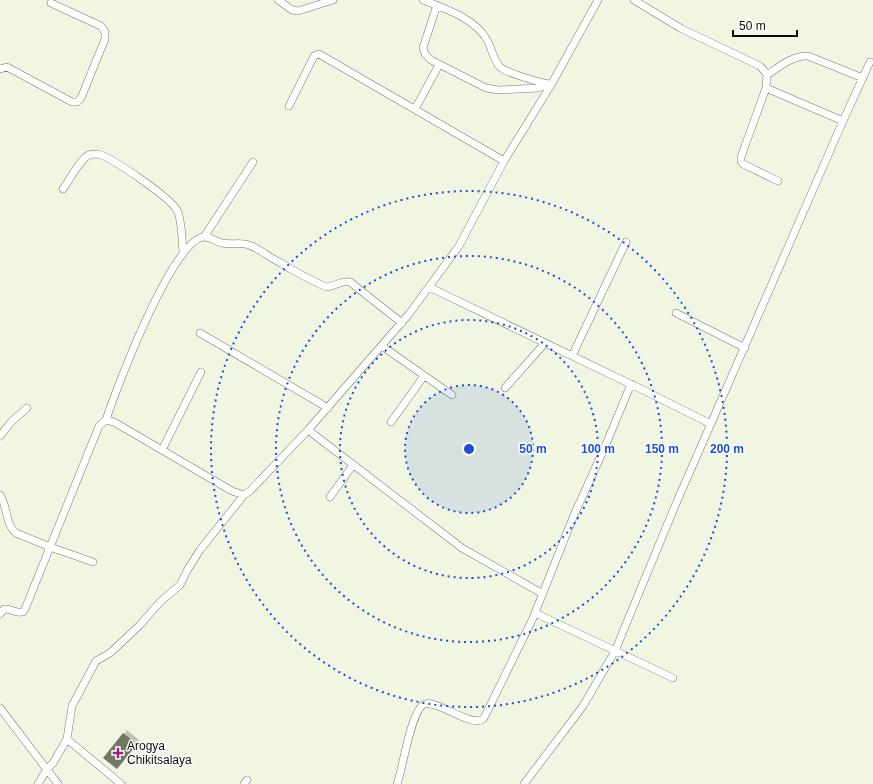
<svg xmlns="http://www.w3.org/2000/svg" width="873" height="784" font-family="Arial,sans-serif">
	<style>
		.shadow { fill: #0003 }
		.building { fill: #717765 }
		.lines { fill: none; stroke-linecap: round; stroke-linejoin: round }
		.street-casing { stroke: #757a68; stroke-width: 8 }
		.street { stroke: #fff; stroke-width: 7 }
		.ring { fill: none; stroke: #1d4ed8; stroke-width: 2; stroke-dasharray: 2 4 }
		.poi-dot { fill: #95217f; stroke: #fff; stroke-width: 1.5 }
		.labels { text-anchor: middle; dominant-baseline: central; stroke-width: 3; stroke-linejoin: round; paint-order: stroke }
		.poi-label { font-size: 12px; fill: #0b0d07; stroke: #fff; text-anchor: start }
		.centre { fill: #1d4ed8; stroke: #fff; stroke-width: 2 }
		.ring-label { font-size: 12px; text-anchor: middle; font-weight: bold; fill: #1d4ed8; stroke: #fff; stroke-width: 3; stroke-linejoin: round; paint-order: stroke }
	</style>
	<rect width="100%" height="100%" fill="#f0f6e2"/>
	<path class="shadow" d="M 127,730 L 139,740 L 120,765 L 105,758 Z"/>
	<path class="building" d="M 123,733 L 137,744 L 117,769 L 103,758 Z"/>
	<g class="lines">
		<g class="street-casing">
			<path id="street" d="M 278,0 L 292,10 L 298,11 L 333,0
				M 423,0 C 444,8 476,19 487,40 C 492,48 493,60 500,67 C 506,73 539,82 549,84
				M 634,0 L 682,29 L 760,66 L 767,74 L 766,88 L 843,121
				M 437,5 L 423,48 L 425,54 L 431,60 L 486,88 L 498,90 L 539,88 L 547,84
				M 0,69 L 7,67 L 72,102 L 77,102 L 81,98 L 105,39 L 105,32 L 101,26 L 51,3
				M 767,75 C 779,67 793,55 808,56 L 863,78
				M 766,88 L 741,157 L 741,161 L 743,164 L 778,181
				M 289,106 L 314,56 L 319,54 L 504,161
				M 415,109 L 439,65
				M 63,189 C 69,181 80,159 89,155 C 91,154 95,154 98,154 C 113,158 169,197 177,210 C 182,220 182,241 183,252
				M 204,237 L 253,162
				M 429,287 L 643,390 L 711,424
				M 676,313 L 745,348
				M 200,333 L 328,408
				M 382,346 L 452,395
				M 572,356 L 626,242
				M 505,388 L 545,343
				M 106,420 C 115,392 174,235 205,237 C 211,237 216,242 222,243 C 231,245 241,242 249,245 C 260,249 270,258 281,263 C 295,272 311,280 326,287 C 335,287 340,280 350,282 L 402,323
				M 391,422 L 424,376
				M 308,430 L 462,548 L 543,594
				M 0,436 L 12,421 L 27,408
				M 162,450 L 201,372
				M 0,495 C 8,507 5,524 16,533 L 50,547 L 93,562
				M 330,497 L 353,465
				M 535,613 L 673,678
				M 0,614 L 4,609 C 11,608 16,614 23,612 L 25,609 L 99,426 L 106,420 L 114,422 L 232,491 L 244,495 L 250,491 L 308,430 L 409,314 L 459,246 L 504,161 L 551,85 L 598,0
				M 0,708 L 58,784
				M 67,739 L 121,784
				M 38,784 L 47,769 L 53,763 L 67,739 L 72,706 L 96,661 L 110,653 L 140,625 L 160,602 L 180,585 L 188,569 L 200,550 L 244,495
				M 244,784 L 247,780
				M 397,784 C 403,769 411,708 425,704 C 438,700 472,728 483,719 C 484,718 485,716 486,714 L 533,618 L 574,515 L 604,449 L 631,384
				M 524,784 L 583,706 L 615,651 L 675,506 L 843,121 L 870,62"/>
		</g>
		<use href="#street" class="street"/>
	</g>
	<circle cx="469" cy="449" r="64" fill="#1d4ed8" fill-opacity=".12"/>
	<g class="ring">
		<circle cx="469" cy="449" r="64"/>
		<circle cx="469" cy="449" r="129"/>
		<circle cx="469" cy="449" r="193"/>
		<circle cx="469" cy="449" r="258"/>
	</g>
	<path class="poi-dot" d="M116 747h4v4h4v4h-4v4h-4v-4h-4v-4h4z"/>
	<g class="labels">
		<g class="poi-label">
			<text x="127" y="746">Arogya<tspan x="127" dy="14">Chikitsalaya</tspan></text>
		</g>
	</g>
	<circle cx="469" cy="449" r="6" class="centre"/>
	<g class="ring-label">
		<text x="533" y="453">50 m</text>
		<text x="598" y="453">100 m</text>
		<text x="662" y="453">150 m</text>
		<text x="727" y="453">200 m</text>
	</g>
	<path d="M733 30v6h64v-6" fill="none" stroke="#0b0d07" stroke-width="2"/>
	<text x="739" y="30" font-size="12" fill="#0b0d07" stroke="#ffffff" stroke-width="3" paint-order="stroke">50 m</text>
</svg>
